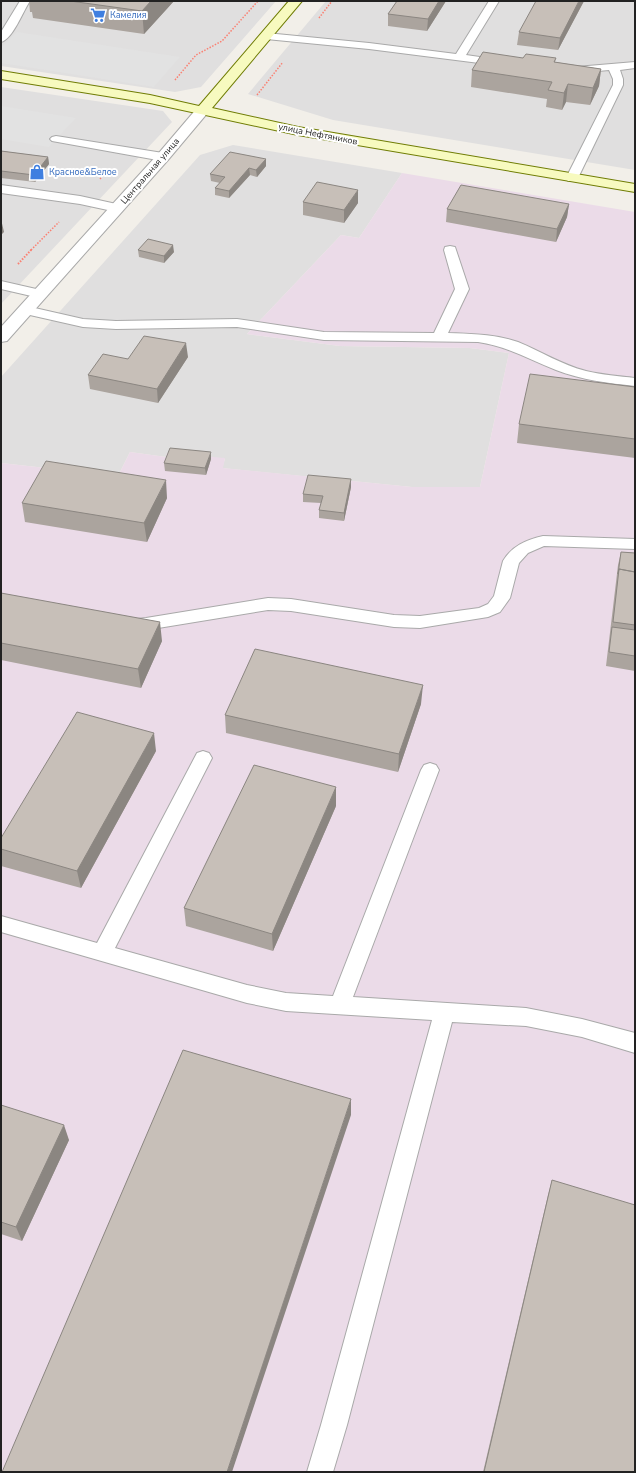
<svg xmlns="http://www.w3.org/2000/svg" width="636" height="1473" font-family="'Nunito Sans',sans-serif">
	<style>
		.residential { fill: #e0dfdf }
		.industrial { fill: #ebdbe8 }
		.parking { fill: #e2e2e2 }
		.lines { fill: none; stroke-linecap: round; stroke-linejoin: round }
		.lane-casing { stroke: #a9a9a9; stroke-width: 2 }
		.street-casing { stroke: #a9a9a9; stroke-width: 2 }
		.secondary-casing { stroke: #707d05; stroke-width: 2 }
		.path-far1 { stroke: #fa8072; stroke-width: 1.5; stroke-dasharray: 1.5 1.5; stroke-linecap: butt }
		.path { stroke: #fa8072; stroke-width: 2; stroke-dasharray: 1.5 1.5; stroke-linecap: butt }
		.lane { fill: #fff; fill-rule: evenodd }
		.street { fill: #fff; fill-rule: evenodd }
		.secondary { fill: #f7fabf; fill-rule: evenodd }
		.wall { fill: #aba49e }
		.shaded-wall { fill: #8b8681 }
		.building { fill: #c7bfb8; stroke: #8b8681 }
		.labels { text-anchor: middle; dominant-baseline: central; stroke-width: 4; stroke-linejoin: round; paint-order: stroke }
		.far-shop-label { font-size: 9px; fill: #366cbe; stroke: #fff; text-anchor: start }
		.far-street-label { font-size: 9px; fill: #222; stroke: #fff }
	</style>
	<rect width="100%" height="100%" fill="#f2efe9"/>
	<path class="residential" d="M 1,1 L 276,1 L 201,87 L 175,92 L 1,66 Z
		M 326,1 L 635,1 L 635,170 L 333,120 L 248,94 Z
		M 1,87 L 163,111 L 172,122 L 1,304 Z
		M 233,145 L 402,173 L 359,238 L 341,235 L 247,334 L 340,346 L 470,348 L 509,353 L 480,487 L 412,487 L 222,468 L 225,459 L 166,457 L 130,452 L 118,476 L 1,463 L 1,377 L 200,155 Z"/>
	<path class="industrial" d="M 402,173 L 635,212 L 635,1472 L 1,1472 L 1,463 L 118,476 L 130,452 L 166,457 L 167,453 L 225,458 L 223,468 L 412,487 L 480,487 L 509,353 L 470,348 L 340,346 L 247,334 L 341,235 L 359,238 Z"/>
	<path class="parking" d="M 17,32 L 180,57 L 154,87 L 1,63 L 1,47 Z
		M 1,106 L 76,118 L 49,147 L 1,139 Z"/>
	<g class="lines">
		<g class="lane-casing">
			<path id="lane" d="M 20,1 L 30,1 C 23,11 13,39 1,42 L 1,32 Z
				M 489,1 L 499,1 L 466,55 L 507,61 L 508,63 L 507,65 L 503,66 L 369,49 L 266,39 L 261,36 L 266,33 L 369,43 L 456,54 Z
				M 635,62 L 635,68 L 620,70 L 623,79 L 623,85 L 578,178 L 576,181 L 568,181 L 566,178 L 613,85 L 613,79 L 609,70 L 576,73 L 571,70 L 576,67 Z
				M 56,136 L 163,153 L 167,155 L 169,157 L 167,159 L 163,161 L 52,141 L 50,139 L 52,137 Z
				M 1,185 L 80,196 L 121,205 L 123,208 L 121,211 L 117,212 L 80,204 L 1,193 Z
				M 450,246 L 455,247 L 469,289 L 448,333 C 471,334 495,334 518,342 C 540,351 562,365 586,371 C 602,375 619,376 635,378 L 635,386 C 608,383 582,380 556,370 C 530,360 507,346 478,342 L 324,340 L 237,327 L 116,329 L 83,327 L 21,313 L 19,310 L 21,307 L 26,306 L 83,319 L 116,321 L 237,319 L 324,332 L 434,333 L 455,289 L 444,250 L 445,247 Z
				M 1,281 L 45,291 L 47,294 L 45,297 L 40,298 L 1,289 Z
				M 543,536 L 635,539 L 635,549 L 544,546 L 528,553 L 519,563 L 510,598 L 500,612 L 488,617 L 420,628 L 394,627 L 291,611 L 268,610 L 146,630 L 129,628 L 127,624 L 129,620 L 146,618 L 268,598 L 291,599 L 394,615 L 420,616 L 479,608 L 488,604 L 494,596 L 503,561 C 512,546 526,540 543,536 Z
				M 203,751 L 209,753 L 212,758 L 115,948 L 247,985 L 286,993 L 333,996 L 421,770 L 424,765 L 430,763 L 436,765 L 439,770 L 353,997 L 526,1008 L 582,1019 L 635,1033 L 635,1053 L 582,1037 L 526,1026 L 452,1022 L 347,1425 L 333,1472 L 307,1472 L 321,1425 L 432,1020 L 286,1011 L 247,1003 L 1,932 L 1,916 L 97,943 L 197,753 Z"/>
		</g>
		<g class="street-casing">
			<path id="street" d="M 203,106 L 208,107 L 210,110 L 168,160 L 7,341 L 1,342 L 1,327 L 158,154 L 198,107 Z"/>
		</g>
		<g class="secondary-casing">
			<path id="secondary" d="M 289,1 L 302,1 L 212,108 L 298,127 L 635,184 L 635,192 L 298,135 L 150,103 L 1,79 L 1,71 L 150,95 L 199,106 Z"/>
		</g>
		<path class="path-far1" d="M 319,18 L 332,1
			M 175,80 L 196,55 L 222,41 L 258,1
			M 257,95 L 283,62
			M 100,179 L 107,171
			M 31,250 L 59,222"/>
		<path class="path" d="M 18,264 L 32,249"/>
		<use href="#lane" class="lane"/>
		<use href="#street" class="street"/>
		<use href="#secondary" class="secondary"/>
	</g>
	<path class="wall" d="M 29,1 L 174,1 L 144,34 L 33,18 L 32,12 L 30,12 Z
		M 397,1 L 446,1 L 427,31 L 388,26 L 388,14 Z
		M 584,1 L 558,50 L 517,45 L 519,32 Z
		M 523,58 L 556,58 L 555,62 L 601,69 L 599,86 L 590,105 L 566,102 L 562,110 L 546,107 L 547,99 L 471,87 L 472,70 Z
		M 1,151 L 48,157 L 49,164 L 35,182 L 1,178 Z
		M 266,159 L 266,166 L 257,177 L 250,175 L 229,198 L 215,195 L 215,188 L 220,183 L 211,181 L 210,174 Z
		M 303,202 L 358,203 L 344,223 L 303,215 Z
		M 569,204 L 567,217 L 556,242 L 446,222 L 447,209 Z
		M 138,250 L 174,252 L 164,263 L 139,257 Z
		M 188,357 L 158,403 L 90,389 L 88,375 L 128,359 Z
		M 635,387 L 635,458 L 517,443 L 519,424 Z
		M 211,459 L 206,475 L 165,471 L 164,463 Z
		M 351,479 L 351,487 L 344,521 L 319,518 L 319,510 L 321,503 L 303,502 L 303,494 Z
		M 167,498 L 147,542 L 25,522 L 22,503 Z
		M 621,552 L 635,553 L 635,671 L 606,666 L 618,565 Z
		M 1,593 L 162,641 L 141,688 L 1,660 Z
		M 421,704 L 398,772 L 226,733 L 225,715 Z
		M 156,751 L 81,888 L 1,866 L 1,838 Z
		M 336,806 L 273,951 L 186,926 L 184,908 Z
		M 1,1105 L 69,1140 L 22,1241 L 1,1234 Z
		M 552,1180 L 635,1472 L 483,1472 L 548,1195 Z"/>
	<path class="shaded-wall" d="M 151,1 L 174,1 L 144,34 L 142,11 Z
		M 439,1 L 446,1 L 427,31 L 428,19 Z
		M 579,1 L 584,1 L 558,50 L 560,38 Z
		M 601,69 L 599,86 L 590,105 L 593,88 Z
		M 568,84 L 566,102 L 562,110 L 564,93 Z
		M 48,157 L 49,164 L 35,182 L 34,175 Z
		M 266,159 L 266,166 L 257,177 L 256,170 Z
		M 249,168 L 250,175 L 229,198 L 229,191 Z
		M 358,190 L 358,203 L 344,223 L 344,210 Z
		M 569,204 L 567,217 L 556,242 L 557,229 Z
		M 1,219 L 4,232 L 1,235 Z
		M 173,245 L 174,252 L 164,263 L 164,256 Z
		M 186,343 L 188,357 L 158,403 L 157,389 Z
		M 211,452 L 211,459 L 206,475 L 205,468 Z
		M 351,479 L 351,487 L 344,521 L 344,513 Z
		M 166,480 L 167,498 L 147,542 L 144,523 Z
		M 160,622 L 162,641 L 141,688 L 138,669 Z
		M 423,685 L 421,704 L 398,772 L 399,754 Z
		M 154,733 L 156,751 L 81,888 L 77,871 Z
		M 336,787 L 336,806 L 273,951 L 272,934 Z
		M 351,1099 L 351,1115 L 232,1472 L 227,1472 Z
		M 64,1125 L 69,1140 L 22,1241 L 16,1227 Z"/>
	<path class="building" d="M 70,1 L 151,1 L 142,11 Z
		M 397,1 L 439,1 L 428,19 L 388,14 Z
		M 536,1 L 579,1 L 560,38 L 519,32 Z
		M 483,52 L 523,58 L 526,54 L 556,58 L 554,62 L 601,69 L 593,88 L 568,84 L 564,93 L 548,90 L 552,82 L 472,70 Z
		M 1,151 L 48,157 L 34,175 L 1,171 Z
		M 230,152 L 266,159 L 256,170 L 249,168 L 229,191 L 215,188 L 225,177 L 210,174 Z
		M 317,182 L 358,190 L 344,210 L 303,202 Z
		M 461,185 L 569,204 L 557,229 L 447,209 Z
		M 148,239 L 173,245 L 164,256 L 138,250 Z
		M 144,336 L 186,343 L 157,389 L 88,375 L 103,354 L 128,359 Z
		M 530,374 L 635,387 L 635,439 L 519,424 Z
		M 170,448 L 211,452 L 205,468 L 164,463 Z
		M 46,461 L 166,480 L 144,523 L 22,503 Z
		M 308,475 L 351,479 L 344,513 L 319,510 L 323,496 L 303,494 Z
		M 621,552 L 635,553 L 635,572 L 619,569 L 618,574 Z
		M 619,569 L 635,572 L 635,625 L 613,622 Z
		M 1,593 L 160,622 L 138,669 L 1,643 Z
		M 612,627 L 635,630 L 635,656 L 609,652 Z
		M 255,649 L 423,685 L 399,754 L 225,715 Z
		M 77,712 L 154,733 L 77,871 L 1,849 L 1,838 Z
		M 254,765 L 336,787 L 272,934 L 184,908 Z
		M 183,1050 L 351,1099 L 227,1472 L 2,1472 Z
		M 1,1105 L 64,1125 L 16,1227 L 1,1222 Z
		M 552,1180 L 635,1205 L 635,1472 L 484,1472 Z"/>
	<defs>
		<g id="supermarket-bare" transform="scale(1.2)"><path d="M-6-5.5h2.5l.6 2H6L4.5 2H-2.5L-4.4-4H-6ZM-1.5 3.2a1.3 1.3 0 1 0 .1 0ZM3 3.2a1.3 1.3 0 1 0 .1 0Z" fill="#3f7fe0" stroke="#fff" stroke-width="2.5" paint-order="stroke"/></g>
		<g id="shop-bare" transform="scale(1.2)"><path d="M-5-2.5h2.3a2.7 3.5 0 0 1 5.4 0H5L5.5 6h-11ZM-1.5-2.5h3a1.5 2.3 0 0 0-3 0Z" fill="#3f7fe0" stroke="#fff" stroke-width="2.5" paint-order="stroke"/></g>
	</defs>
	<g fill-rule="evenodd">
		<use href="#supermarket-bare" x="98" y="15"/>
		<use href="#shop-bare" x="37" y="172"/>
	</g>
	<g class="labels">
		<g class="far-shop-label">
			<text x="110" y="15">Камелия</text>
			<text x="49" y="172">Красное&amp;Белое</text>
		</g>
		<g class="far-street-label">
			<text transform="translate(318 134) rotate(11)">улица Нефтяников</text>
			<text transform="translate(150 171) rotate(-49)">Центральная улица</text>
		</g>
	</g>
	<rect width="636" height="1473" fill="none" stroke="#222222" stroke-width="4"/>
</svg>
